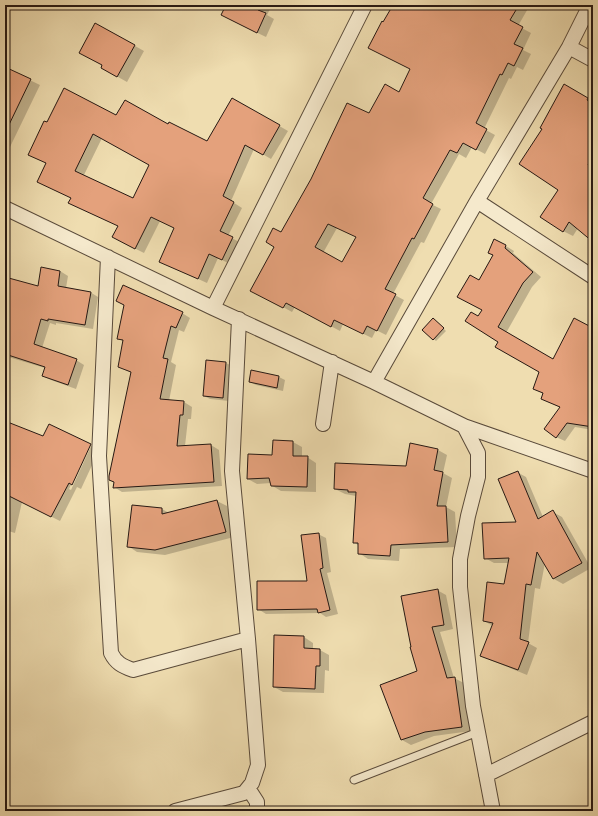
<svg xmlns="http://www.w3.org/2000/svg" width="598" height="816" font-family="'Sorts Mill Goudy',serif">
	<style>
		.shadow { fill: #0003; fill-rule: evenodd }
		.building { fill: #e4a17c; stroke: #271913; fill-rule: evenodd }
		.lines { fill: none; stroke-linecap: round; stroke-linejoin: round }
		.lane-casing { stroke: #594a3a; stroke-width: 9 }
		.street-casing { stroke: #594a3a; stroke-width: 16 }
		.lane { stroke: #f5e9cc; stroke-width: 7 }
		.street { stroke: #f5e9cc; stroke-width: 14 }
	</style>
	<rect width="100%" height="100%" fill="#efddb0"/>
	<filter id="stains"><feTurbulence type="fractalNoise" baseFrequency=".005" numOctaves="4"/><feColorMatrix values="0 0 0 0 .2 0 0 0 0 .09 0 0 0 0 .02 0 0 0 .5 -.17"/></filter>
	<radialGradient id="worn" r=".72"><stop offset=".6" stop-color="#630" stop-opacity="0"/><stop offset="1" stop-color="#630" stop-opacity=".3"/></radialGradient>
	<path class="shadow" d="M 227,5 L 272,5 L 267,15 L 274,19 L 266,37 L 231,20 Z
		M 394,5 L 530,5 L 518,26 L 531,33 L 523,50 L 531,54 L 523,70 L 517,67 L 511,79 L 509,78 L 484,129 L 495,135 L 485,154 L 472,147 L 466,158 L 459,154 L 431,204 L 441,209 L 424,243 L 421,242 L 393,294 L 404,300 L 386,335 L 376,330 L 372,338 L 343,324 L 340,331 L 295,307 L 292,312 L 252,290 L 281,234 L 370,115 L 399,93 L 411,69 L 384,23 ZM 337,228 L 357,237 L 342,264 L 323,253 Z
		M 96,24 L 144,51 L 127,82 L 102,68 L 103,65 Z
		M 5,68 L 40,85 L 10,147 L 5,144 Z
		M 564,86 L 593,102 L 593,241 L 578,228 L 573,236 L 563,231 L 560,190 L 543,129 Z
		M 233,99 L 288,131 L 271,159 L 254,149 L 231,201 L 242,208 L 228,236 L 241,243 L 230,264 L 218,258 L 207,283 L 161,262 L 175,228 L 160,221 L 144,253 L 122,242 L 119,226 L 72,198 L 47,164 L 38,159 L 117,117 L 168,125 L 208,142 ZM 102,138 L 150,165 L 133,199 L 84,175 Z
		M 506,246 L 514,251 L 513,253 L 541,277 L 532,287 L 506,333 L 553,360 L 591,328 L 593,324 L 593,430 L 575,427 L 565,441 L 556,437 L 561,408 L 542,399 L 544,394 L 534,389 L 541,372 L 500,342 L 478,317 L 483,310 L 479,281 L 494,255 L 489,253 Z
		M 60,271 L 68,276 L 66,288 L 90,292 L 98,297 L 93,329 L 56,323 L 56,325 L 50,323 L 42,348 L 76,360 L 84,365 L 76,389 L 51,380 L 43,376 L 45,368 L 5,356 L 5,278 L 39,287 Z
		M 117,301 L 182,313 L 190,318 L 184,332 L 179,330 L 171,362 L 176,365 L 169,401 L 184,402 L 192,407 L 191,419 L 188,419 L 185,446 L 211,445 L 219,450 L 222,486 L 122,492 L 114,487 L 115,483 L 110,480 L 132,373 L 119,367 L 124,342 L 118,338 L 125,306 Z
		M 436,321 L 446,331 L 436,341 L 424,330 Z
		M 226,363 L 232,366 L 229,401 L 210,399 L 204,396 Z
		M 252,371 L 279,377 L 285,380 L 283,391 L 256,385 L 250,382 Z
		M 5,422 L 44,437 L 90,445 L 69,489 L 71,490 L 91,446 L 99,450 L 81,489 L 77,487 L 60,521 L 22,502 L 15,533 L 5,530 Z
		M 274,441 L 293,442 L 302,447 L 302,457 L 307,457 L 316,463 L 316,492 L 281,491 L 271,485 L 271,483 L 257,484 L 248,479 L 273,456 Z
		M 438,450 L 447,455 L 443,473 L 452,478 L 446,507 L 455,512 L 457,547 L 400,549 L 399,561 L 368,559 L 359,553 L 359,546 L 354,542 L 356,496 L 345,494 L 335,489 L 407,467 Z
		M 517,472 L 526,477 L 543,517 L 553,512 L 562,517 L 591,568 L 563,584 L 554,579 L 545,563 L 540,589 L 535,588 L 528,643 L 537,648 L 527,675 L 490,660 L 482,655 L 493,626 L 484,621 L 505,585 L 509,563 L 494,563 L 485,558 L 518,523 Z
		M 217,501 L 227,506 L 234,537 L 165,555 L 137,552 L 128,546 L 133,506 L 162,509 L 169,513 Z
		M 318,534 L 326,538 L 331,572 L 327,573 L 338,614 L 326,617 L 320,613 L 266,614 L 258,609 L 308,582 Z
		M 437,590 L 446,595 L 453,629 L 440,632 L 454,678 L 464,683 L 471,731 L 434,736 L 411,745 L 402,740 L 382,685 L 418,672 Z
		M 275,636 L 304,637 L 313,643 L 313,649 L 320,650 L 329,655 L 329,671 L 325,670 L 324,693 L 283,692 L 274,687 Z"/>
	<path class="building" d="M 226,5 L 260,5 L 258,10 L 266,13 L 257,33 L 221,15 Z
		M 393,5 L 519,5 L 510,20 L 523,27 L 514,44 L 523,48 L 514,66 L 508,63 L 502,75 L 500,74 L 476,123 L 487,129 L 476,150 L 463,143 L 457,153 L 450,150 L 423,198 L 433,204 L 414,239 L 412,238 L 385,289 L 396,294 L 377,331 L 367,326 L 363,334 L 334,320 L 331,327 L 286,303 L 283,308 L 250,291 L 274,247 L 266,242 L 273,228 L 281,232 L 311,179 L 347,103 L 369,113 L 385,84 L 399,92 L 410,69 L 368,48 L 382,21 L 383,22 ZM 328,224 L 356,237 L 342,262 L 315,247 Z
		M 95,23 L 135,45 L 117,77 L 101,68 L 102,65 L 79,53 Z
		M 5,67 L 31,79 L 5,133 Z
		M 564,84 L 588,98 L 587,100 L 593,104 L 593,156 L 588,165 L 593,169 L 593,242 L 569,222 L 563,232 L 540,217 L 558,190 L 519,164 L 542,129 L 540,128 Z
		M 64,88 L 116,115 L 125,100 L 168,124 L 169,122 L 207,141 L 232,98 L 280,125 L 263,155 L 245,145 L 223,196 L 234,202 L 220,231 L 233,237 L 222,260 L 209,254 L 198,279 L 159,262 L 174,228 L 151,217 L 135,249 L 112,237 L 118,226 L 68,203 L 71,198 L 37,182 L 46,163 L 28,155 L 44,121 L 47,122 ZM 93,134 L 149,165 L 133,198 L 75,171 Z
		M 494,239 L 506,245 L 505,248 L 533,272 L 523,283 L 498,327 L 553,359 L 574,318 L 593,328 L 593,427 L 567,423 L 556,438 L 544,429 L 560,407 L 541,399 L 543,393 L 533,389 L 539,372 L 495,347 L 498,342 L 465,321 L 471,312 L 478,316 L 482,310 L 457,297 L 470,275 L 479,280 L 493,255 L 488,253 Z
		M 41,267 L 60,271 L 58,286 L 91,292 L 85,325 L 48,319 L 48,321 L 41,319 L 34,344 L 77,359 L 68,385 L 42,376 L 45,367 L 5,354 L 5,277 L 38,286 Z
		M 123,285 L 183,312 L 176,328 L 171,326 L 163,358 L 168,359 L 160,399 L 184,401 L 183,415 L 180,415 L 177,446 L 211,444 L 214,482 L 113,488 L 114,482 L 109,480 L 109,476 L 131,372 L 118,367 L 123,340 L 117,339 L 124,305 L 116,301 Z
		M 433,318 L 444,328 L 433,340 L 422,330 Z
		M 206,360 L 226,362 L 223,398 L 203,396 Z
		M 251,370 L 279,376 L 277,388 L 249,382 Z
		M 5,421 L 43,436 L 49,424 L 91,444 L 72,485 L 69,483 L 51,517 L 5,494 Z
		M 273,440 L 293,441 L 293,456 L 308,456 L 307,487 L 271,486 L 269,478 L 247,479 L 248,454 L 272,455 Z
		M 410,443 L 438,449 L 434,470 L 443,472 L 437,506 L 446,506 L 448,542 L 391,545 L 390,556 L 358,554 L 358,543 L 353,543 L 356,492 L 348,492 L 348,490 L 334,489 L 335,463 L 406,466 Z
		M 518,471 L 538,519 L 553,510 L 582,563 L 553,579 L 537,552 L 531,585 L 526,584 L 520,639 L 529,642 L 518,670 L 480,656 L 493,623 L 483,621 L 487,582 L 504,584 L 509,558 L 484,559 L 482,523 L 516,522 L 498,479 Z
		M 217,500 L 226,532 L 155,550 L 127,547 L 132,505 L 162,508 L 162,514 Z
		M 319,533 L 323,568 L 320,569 L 330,610 L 318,613 L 317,609 L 257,610 L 257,581 L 307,581 L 301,535 Z
		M 438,589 L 444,625 L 432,627 L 447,678 L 455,677 L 462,727 L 425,732 L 401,740 L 380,685 L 417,671 L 410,647 L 411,647 L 401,596 Z
		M 274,635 L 304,636 L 304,648 L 320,649 L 320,666 L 316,666 L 315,689 L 273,687 Z"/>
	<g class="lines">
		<g class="lane-casing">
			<path id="lane" d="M 354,780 L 478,732"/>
		</g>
		<g class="street-casing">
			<path id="street" d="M 569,47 L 593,60
				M 477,201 L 593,277
				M 5,208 L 213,308 L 374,382 L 464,426 L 478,453 L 478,477 L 468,516 L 460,559 L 460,587 L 473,706 L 493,811
				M 108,257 L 99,456 L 111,653 C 116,663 122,666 133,670 L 248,639
				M 213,308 L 365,5
				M 374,382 L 477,201 L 569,47 L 590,5
				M 323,424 L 332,362
				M 464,426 L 593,471
				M 486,775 L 593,722
				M 248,788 L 257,802 L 257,811
				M 175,811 L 244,793 L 252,783 L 258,765 L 248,639 L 232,471 L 239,319"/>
		</g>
		<use href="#lane" class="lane"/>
		<use href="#street" class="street"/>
	</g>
	<rect width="598" height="816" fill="none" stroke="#efddb0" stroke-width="20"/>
	<rect x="6" y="6" width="586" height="804" fill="none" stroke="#271913" stroke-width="2"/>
	<rect x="10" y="10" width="578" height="796" fill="none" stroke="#271913"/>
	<rect width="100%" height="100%" filter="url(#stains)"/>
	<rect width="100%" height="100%" fill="url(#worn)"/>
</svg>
